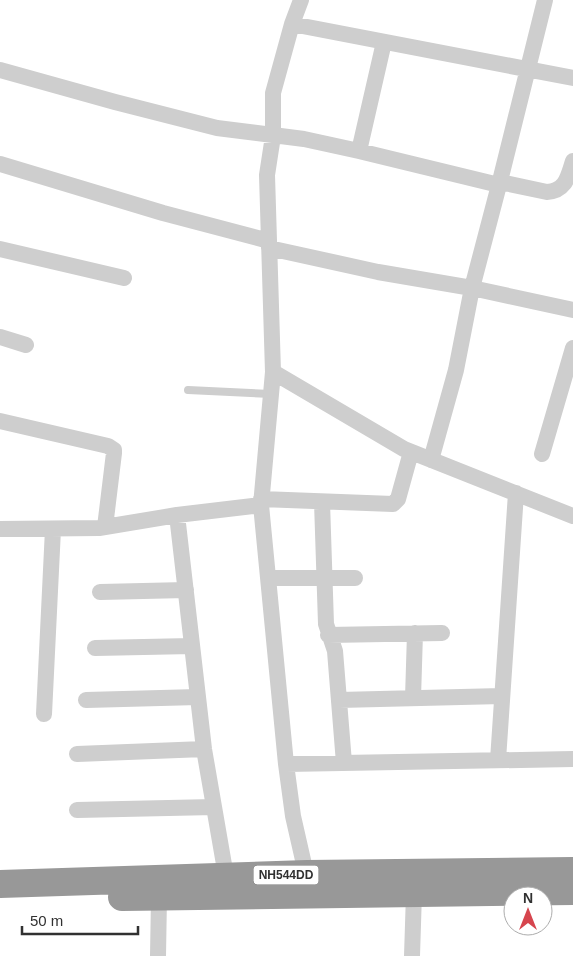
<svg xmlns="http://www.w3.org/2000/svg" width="573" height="956" font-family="Arial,sans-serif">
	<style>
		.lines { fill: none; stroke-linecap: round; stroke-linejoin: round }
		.lane { stroke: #cecece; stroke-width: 8 }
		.street { stroke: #cecece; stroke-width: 16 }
		.highway { stroke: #989898; stroke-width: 28 }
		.labels { text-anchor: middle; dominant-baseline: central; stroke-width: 5; stroke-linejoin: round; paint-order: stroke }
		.shield { fill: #fff; stroke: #6f6f6f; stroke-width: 1 }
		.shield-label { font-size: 12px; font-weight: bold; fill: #313131 }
	</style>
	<rect width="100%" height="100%" fill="#fff"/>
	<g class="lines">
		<path class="lane" d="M 188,390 L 271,394"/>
		<path class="street" d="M 301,0 L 292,24 L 273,93 L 273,136 L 267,175 L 273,372 L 261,505 L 286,764 L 573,759
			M 292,24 L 573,78
			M 0,70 L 115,102 L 217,128 L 304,139 L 359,151 L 384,42
			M 0,164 L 163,213 L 269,241
			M 500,182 L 547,192 C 566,191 568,176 573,161
			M 499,185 L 545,0
			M 269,248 L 378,272 L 472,288 L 499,185 L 359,151
			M 0,249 L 124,278
			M 0,337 L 26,345
			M 273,372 L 404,449 L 573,516
			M 0,421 L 108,446 L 114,450 L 114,453 L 105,527
			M 542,454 L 573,348
			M 431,460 L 456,370 L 472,288 L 573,310
			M 261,499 L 393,504 L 398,499 L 411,452
			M 322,502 L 326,624 L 335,651 L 344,763
			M 0,529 L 99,528 L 177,515
			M 268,578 L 355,578
			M 100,592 L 186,590
			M 328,635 L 442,633
			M 95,648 L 192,646
			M 413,698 L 415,633
			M 86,700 L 198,697
			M 339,700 L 502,696
			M 44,714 L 53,529
			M 77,754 L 204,749
			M 498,760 L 516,493
			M 286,764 L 293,816 L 308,882
			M 77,810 L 214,807
			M 226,876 L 204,749 L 177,515 L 261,505
			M 158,956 L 159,897
			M 412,956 L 414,893"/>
		<path class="highway" d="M 0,884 L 307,874 L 573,871
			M 122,897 L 573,891"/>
	</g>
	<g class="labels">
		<rect class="shield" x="253.5" y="865.5" width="65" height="19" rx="4"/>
		<g class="shield-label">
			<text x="286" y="875">NH544DD</text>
		</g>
	</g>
	<g transform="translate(528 911)"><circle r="24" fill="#ffffff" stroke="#adadad"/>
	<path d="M0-4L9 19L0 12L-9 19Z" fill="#d6454e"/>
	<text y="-8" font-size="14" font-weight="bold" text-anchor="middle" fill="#313131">N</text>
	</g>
	<path d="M22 926v8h116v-8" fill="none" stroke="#313131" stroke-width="2.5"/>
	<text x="30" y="926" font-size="15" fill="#313131" stroke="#ffffff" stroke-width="4" paint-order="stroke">50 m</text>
</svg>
